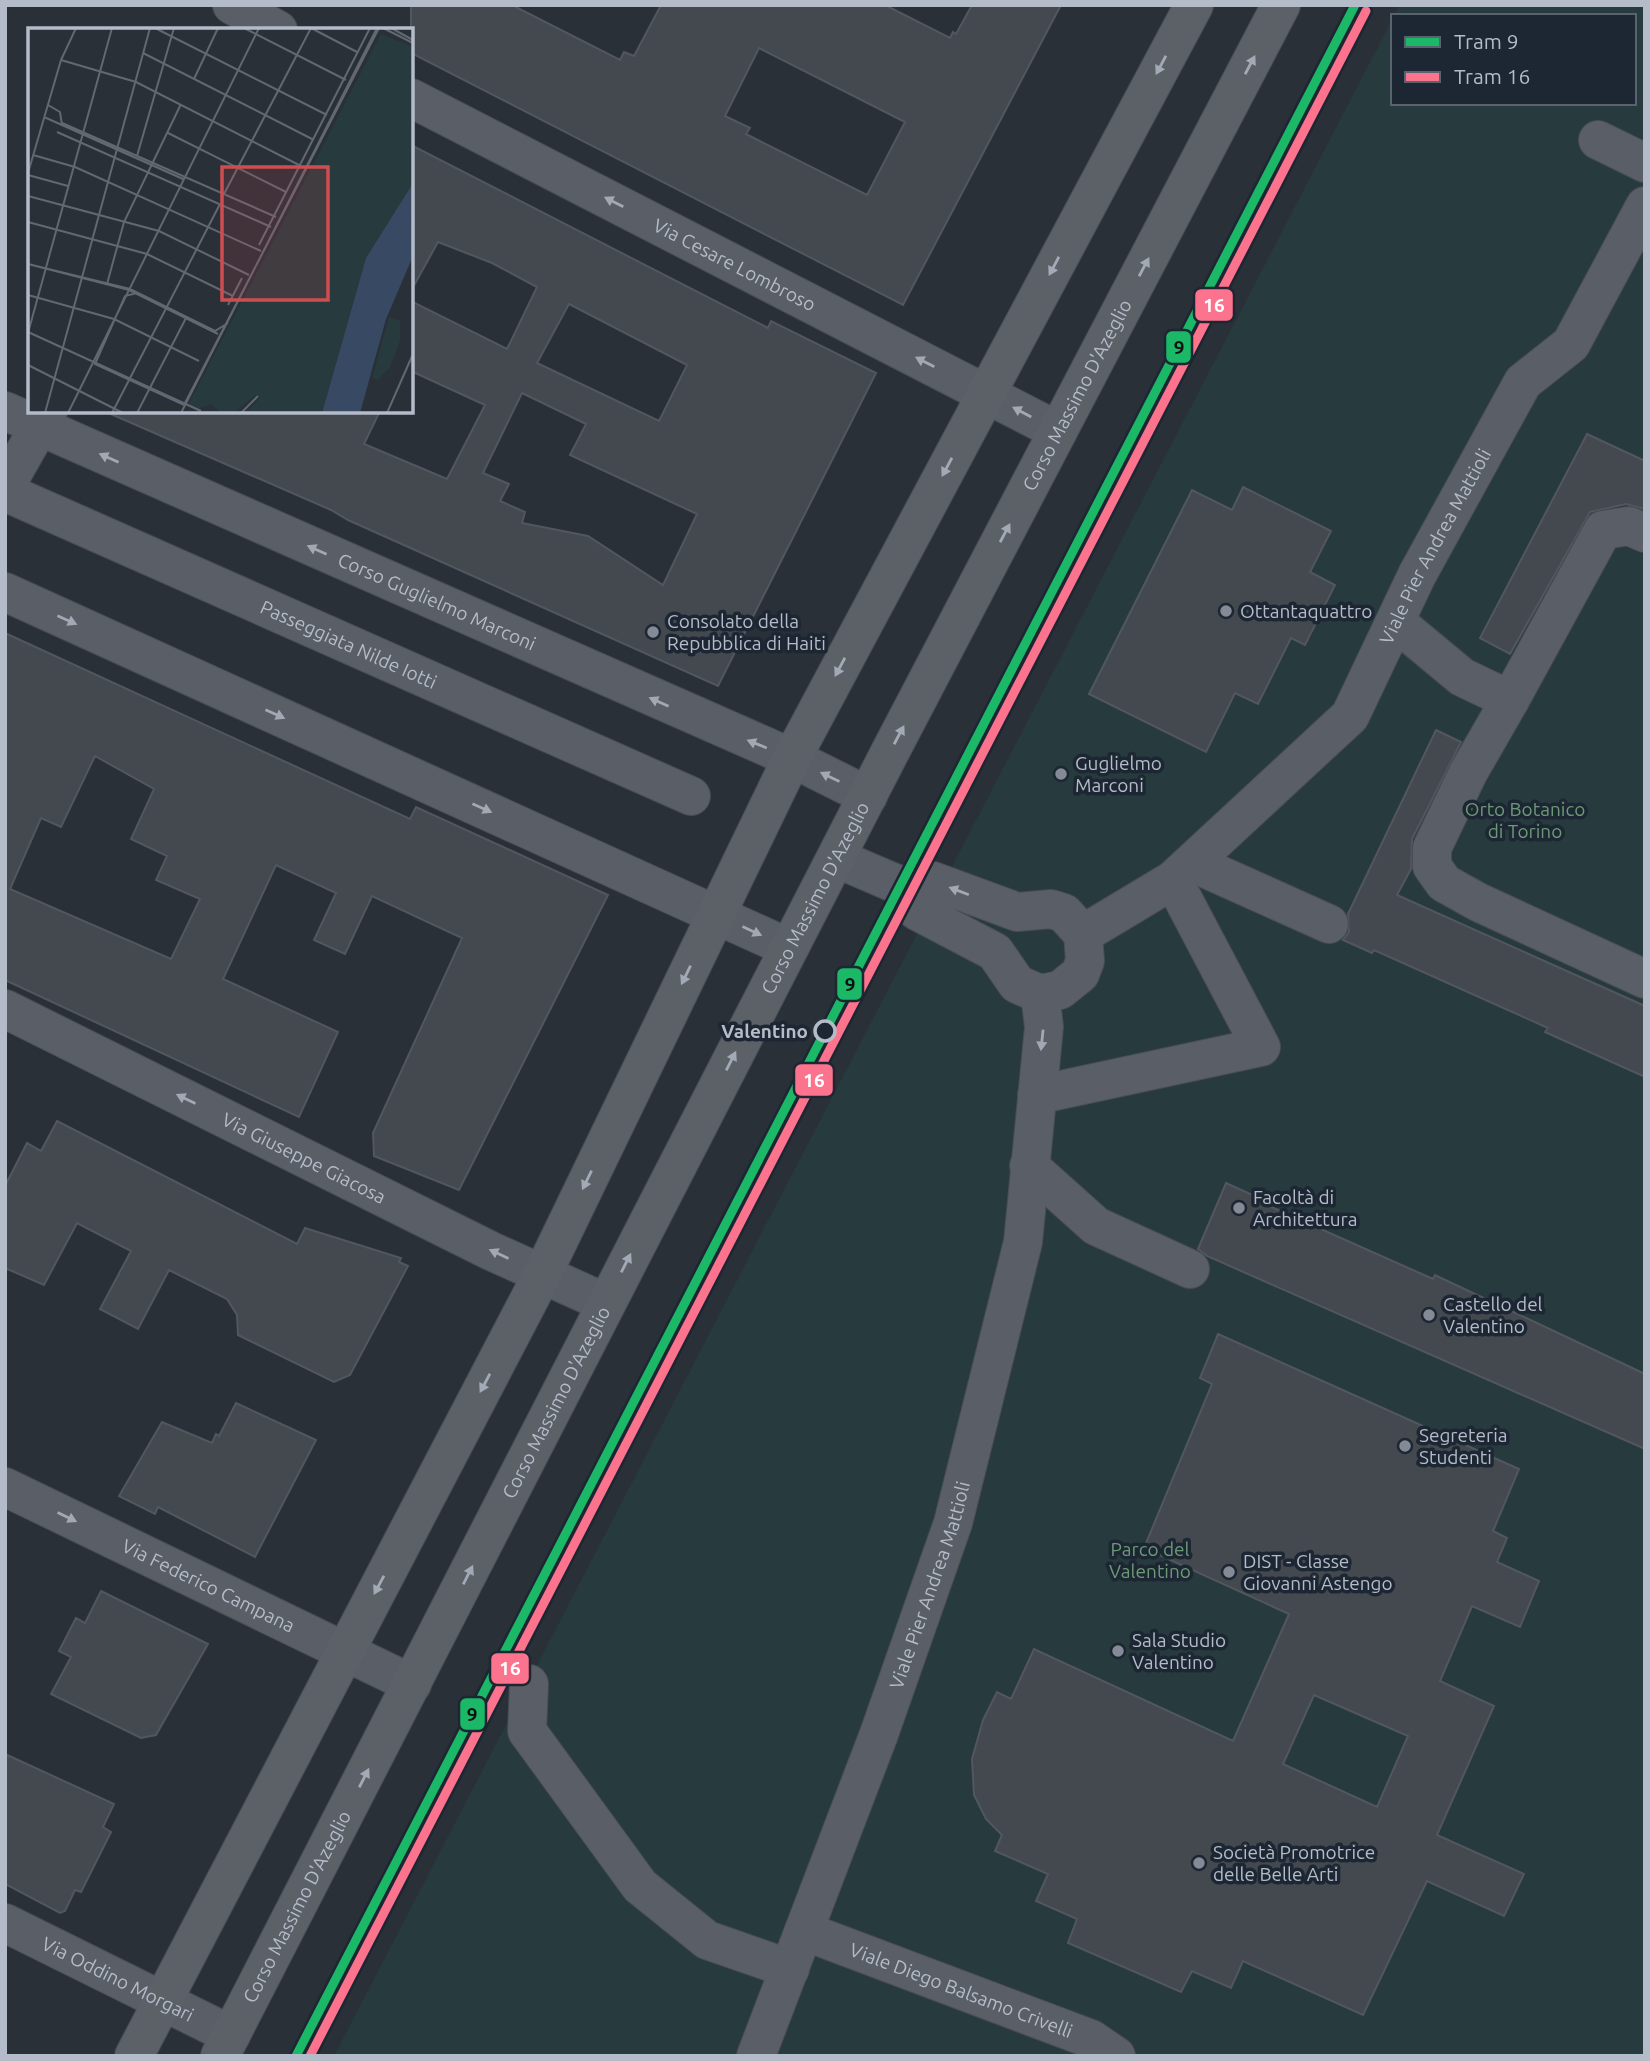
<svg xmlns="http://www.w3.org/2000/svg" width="1650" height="2061" font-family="Ubuntu,sans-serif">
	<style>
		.green { fill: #273a3e }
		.building { fill: #444950; stroke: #52575f; stroke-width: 2; fill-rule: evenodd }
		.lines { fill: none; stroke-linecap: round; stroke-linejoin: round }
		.minor-casing { stroke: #484c53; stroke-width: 40 }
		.major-casing { stroke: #484c55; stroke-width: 40 }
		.minor { stroke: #5a5e66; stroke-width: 38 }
		.major { stroke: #5c6168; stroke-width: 38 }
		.tram-1-casing { stroke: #1d2633; stroke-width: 14 }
		.tram-2-casing { stroke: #1d2633; stroke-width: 14 }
		.tram-1 { stroke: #1ab867; stroke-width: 9 }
		.tram-2 { stroke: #fc738d; stroke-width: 9 }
		.oneway { fill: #a2aab6 }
		.oneway2 { fill: #a2a9b5 }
		.poi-dot { fill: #848b96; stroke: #1d2633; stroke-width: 2.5 }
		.stop-dot { fill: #1d2633; stroke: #b4bcc9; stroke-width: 3.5 }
		.labels { text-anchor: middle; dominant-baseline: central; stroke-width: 7; stroke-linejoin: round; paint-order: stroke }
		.street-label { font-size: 19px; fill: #b4bcc9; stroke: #1d2633 }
		.poi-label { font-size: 19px; fill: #b4bcc9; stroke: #1d2633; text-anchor: start }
		.park-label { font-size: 19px; fill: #6b9a76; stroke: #1d2633 }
		.stop-label { font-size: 19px; font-weight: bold; fill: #b4bcc9; stroke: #1d2633; text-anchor: end }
		.inset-river { fill: none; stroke: #384963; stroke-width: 3.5 }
		.inset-road { fill: none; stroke: #616872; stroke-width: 2 }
		.view { fill: #ce4d50; fill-opacity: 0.15; stroke: #ce4d50; stroke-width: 3.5 }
		.inset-edge { fill: none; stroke: #b4bcc9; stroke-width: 3.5 }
		.line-badge { stroke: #1d2633; stroke-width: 2.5 }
		.badge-label { font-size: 19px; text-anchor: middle; font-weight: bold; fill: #fff }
		.pale-badge-label { font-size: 19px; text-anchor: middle; font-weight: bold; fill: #111 }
	</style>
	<rect width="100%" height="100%" fill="#2a3038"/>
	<path class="green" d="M 1399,5 L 1645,5 L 1645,2056 L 334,2056 L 1393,18 L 1393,103 L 1634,103 L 1634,16 L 1394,16 Z"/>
	<path class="building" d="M 411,5 L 512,5 L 620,60 L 624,52 L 634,56 L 661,5 L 885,5 L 950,38 L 953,32 L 956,34 L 972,5 L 1061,5 L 903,305 L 411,53 ZM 759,48 L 905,122 L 867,195 L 746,134 L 750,128 L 725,116 Z
		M 411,145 L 768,328 L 771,321 L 876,373 L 718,686 L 348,520 L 331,510 L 104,411 L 380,411 L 364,444 L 447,479 L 485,405 L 411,371 L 411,301 L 507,349 L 537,287 L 492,263 L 438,242 L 411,291 ZM 569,304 L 687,365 L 659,421 L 537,363 ZM 522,393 L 586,424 L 570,455 L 697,514 L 663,585 L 588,536 L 522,523 L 525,512 L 500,501 L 509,484 L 483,473 Z
		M 1587,434 L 1645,461 L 1645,509 L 1626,504 L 1590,512 L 1510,654 L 1480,638 Z
		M 1243,487 L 1331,531 L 1310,572 L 1335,585 L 1305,645 L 1291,638 L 1258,704 L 1235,693 L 1206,752 L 1089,694 L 1192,490 L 1232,510 Z
		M 5,633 L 410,819 L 416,807 L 608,895 L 459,1190 L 374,1156 L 373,1133 L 462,938 L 372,896 L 345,954 L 314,940 L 336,893 L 276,865 L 223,979 L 338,1032 L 299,1117 L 5,980 ZM 95,756 L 154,789 L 131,839 L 167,856 L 156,880 L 200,899 L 171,959 L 10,889 L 41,818 L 61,827 Z
		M 1436,730 L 1461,742 L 1412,839 L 1411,869 L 1397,895 L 1645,1006 L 1645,1077 L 1545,1032 L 1548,1028 L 1374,950 L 1372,953 L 1343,940 L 1349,932 L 1348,914 Z
		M 57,1121 L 297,1244 L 305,1228 L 401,1258 L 399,1262 L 408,1266 L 350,1375 L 334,1382 L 238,1335 L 237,1315 L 227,1299 L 169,1270 L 138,1329 L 100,1309 L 131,1251 L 77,1223 L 44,1285 L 5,1268 L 5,1186 L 27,1143 L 41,1151 Z
		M 1226,1183 L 1259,1198 L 1258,1201 L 1433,1279 L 1435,1275 L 1645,1374 L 1645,1449 L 1207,1256 L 1198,1249 Z
		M 1218,1334 L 1519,1469 L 1493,1531 L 1507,1538 L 1497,1562 L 1539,1581 L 1520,1627 L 1472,1606 L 1440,1681 L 1494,1706 L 1437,1835 L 1524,1874 L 1504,1916 L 1427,1881 L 1363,2015 L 1243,1961 L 1231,1988 L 1192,1971 L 1181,1992 L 1068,1943 L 1077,1919 L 1036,1901 L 1048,1874 L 995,1851 L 1002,1835 L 986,1819 L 974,1795 L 972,1759 L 983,1720 L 997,1692 L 1011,1699 L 1034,1649 L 1233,1741 L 1289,1614 L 1144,1548 L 1212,1384 L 1200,1378 ZM 1314,1695 L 1408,1736 L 1377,1807 L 1283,1764 Z
		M 236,1403 L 316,1440 L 255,1557 L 158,1507 L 155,1514 L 119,1496 L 162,1422 L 212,1443 L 216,1434 L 219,1436 Z
		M 101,1591 L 208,1644 L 156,1735 L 141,1738 L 51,1694 L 71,1657 L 59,1651 L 76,1618 L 85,1623 Z
		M 5,1754 L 114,1804 L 103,1827 L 111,1832 L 81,1892 L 75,1890 L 65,1911 L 60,1913 L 5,1884 Z"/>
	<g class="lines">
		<g class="minor-casing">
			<g id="minor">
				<path d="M 232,5 L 278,30"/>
				<path id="s1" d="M 411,98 L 1058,431"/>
				<path d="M 1598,140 L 1645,163"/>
				<path id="s2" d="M 5,411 L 792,758 L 868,796"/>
				<path d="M 5,487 L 48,411"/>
				<path id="s3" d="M 5,492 L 691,796"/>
				<path d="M 5,592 L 789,948"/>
				<path d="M 1397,623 L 1462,677 L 1510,700 L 1603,530 L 1629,526 L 1645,533"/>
				<path d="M 1510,700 L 1468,773 L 1432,848 L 1432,866 L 1444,883 L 1478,902 L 1645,979"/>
				<path d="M 836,858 L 899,885 L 917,911 L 995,952 L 1017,984 L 1040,994 L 1060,990 L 1080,974 L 1085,961 L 1083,934 L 1064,913 L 1051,909 L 1017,912 L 933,881 L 899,885"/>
				<path d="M 1193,863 L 1329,924"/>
				<path id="s4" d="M 1083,934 L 1173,880 L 1350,716 L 1417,575 L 1523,382 L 1571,344 L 1645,206"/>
				<path id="s5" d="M 5,1009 L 491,1251 L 606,1303"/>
				<path d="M 1037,1095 L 1261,1047 L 1173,880"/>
				<path d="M 1029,1166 L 1096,1226 L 1190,1269"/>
				<path id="s6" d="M 5,1487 L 412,1684"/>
				<path d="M 529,1684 L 527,1731 L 640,1886 L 707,1940 L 790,1969"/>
				<path id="s7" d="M 5,1923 L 231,2035"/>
				<path id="s8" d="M 804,1931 L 1091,2039 L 1116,2056"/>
				<path id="s9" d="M 756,2056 L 879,1734 L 953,1523 L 1023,1242 L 1044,1027 L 1040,994"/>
			</g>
		</g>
		<g class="major-casing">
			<g id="major">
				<path d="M 134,2056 L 542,1275 L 792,758 L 1194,5"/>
				<path id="s10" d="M 220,2056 L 890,752 L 1281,5"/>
			</g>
		</g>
		<use href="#minor" class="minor"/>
		<use href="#major" class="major"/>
		<g class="tram-1-casing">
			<path id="tram-1" d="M 296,2056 L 1355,5"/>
		</g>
		<g class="tram-2-casing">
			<path id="tram-2" d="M 310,2056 L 1366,11"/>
		</g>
		<use href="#tram-1" class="tram-1"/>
		<use href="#tram-2" class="tram-2"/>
	</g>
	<defs><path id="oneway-solid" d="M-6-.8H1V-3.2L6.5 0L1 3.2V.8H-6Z" transform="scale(1.75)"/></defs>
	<g class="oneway">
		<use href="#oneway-solid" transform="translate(1161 65) rotate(118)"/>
		<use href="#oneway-solid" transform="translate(1250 65) rotate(-62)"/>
		<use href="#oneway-solid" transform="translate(1054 266) rotate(118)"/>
		<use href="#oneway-solid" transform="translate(1144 267) rotate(-62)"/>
		<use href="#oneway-solid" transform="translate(947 467) rotate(118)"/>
		<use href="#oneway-solid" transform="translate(1005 533) rotate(-62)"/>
		<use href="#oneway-solid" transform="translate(840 667) rotate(118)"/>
		<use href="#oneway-solid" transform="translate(899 735) rotate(-62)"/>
		<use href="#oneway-solid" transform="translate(686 975) rotate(116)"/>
		<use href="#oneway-solid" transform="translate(731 1061) rotate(-63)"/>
		<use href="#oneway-solid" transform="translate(587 1180) rotate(116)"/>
		<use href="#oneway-solid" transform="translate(626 1263) rotate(-63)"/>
		<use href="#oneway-solid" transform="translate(485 1383) rotate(118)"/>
		<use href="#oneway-solid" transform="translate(468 1575) rotate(-63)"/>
		<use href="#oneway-solid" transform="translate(379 1585) rotate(118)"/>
		<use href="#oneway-solid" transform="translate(364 1778) rotate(-63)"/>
	</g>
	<g class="oneway2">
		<use href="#oneway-solid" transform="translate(614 202) rotate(-153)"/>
		<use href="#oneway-solid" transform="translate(925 362) rotate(-153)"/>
		<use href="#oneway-solid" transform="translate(1022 412) rotate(-152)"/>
		<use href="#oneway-solid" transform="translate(109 458) rotate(-156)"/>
		<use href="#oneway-solid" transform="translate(317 550) rotate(-156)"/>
		<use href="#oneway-solid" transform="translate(67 620) rotate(24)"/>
		<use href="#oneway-solid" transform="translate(659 702) rotate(-156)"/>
		<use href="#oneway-solid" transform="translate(275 714) rotate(24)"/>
		<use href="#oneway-solid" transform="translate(757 744) rotate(-158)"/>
		<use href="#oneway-solid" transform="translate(830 777) rotate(-154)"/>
		<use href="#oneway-solid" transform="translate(482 808) rotate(24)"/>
		<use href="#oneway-solid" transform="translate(959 891) rotate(-159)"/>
		<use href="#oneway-solid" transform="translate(752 931) rotate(25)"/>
		<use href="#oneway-solid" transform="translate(1042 1040) rotate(96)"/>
		<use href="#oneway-solid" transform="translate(186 1099) rotate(-154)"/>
		<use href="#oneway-solid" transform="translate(499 1254) rotate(-155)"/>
		<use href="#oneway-solid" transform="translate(67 1517) rotate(26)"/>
	</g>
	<g class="poi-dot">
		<circle cx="1226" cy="611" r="7"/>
		<circle cx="653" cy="632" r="7"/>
		<circle cx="1061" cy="774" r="7"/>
		<circle cx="1239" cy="1208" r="7"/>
		<circle cx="1429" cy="1315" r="7"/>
		<circle cx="1405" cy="1446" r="7"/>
		<circle cx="1229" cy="1572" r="7"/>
		<circle cx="1118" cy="1651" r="7"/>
		<circle cx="1199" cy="1863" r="7"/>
	</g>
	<circle class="stop-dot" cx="825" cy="1031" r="10"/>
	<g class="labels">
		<g class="street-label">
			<text stroke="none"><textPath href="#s1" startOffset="364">Via Cesare Lombroso</textPath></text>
			<text stroke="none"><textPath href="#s10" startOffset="1869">Corso Massimo D'Azeglio</textPath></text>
			<text stroke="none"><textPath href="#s4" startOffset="536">Viale Pier Andrea Mattioli</textPath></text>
			<text stroke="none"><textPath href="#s2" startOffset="472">Corso Guglielmo Marconi</textPath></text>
			<text stroke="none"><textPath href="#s3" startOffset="376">Passeggiata Nilde Iotti</textPath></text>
			<text stroke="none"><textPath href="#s10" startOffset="1302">Corso Massimo D'Azeglio</textPath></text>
			<text stroke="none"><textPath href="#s5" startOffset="334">Via Giuseppe Giacosa</textPath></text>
			<text stroke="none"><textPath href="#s10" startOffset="735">Corso Massimo D'Azeglio</textPath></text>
			<text stroke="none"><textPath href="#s9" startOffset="502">Viale Pier Andrea Mattioli</textPath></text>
			<text stroke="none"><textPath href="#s6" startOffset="226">Via Federico Campana</textPath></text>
			<text stroke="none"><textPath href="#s10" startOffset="168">Corso Massimo D'Azeglio</textPath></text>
			<text stroke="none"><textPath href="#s7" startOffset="126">Via Oddino Morgari</textPath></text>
			<text stroke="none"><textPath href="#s8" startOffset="168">Viale Diego Balsamo Crivelli</textPath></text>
		</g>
		<g class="poi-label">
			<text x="1240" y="611">Ottantaquattro</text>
			<text x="667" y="621">Consolato della<tspan x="667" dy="22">Repubblica di Haiti</tspan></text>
			<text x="1075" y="763">Guglielmo<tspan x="1075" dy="22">Marconi</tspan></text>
			<text x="1253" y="1197">Facoltà di<tspan x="1253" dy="22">Architettura</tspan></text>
			<text x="1443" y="1304">Castello del<tspan x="1443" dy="22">Valentino</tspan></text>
			<text x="1419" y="1435">Segreteria<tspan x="1419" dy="22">Studenti</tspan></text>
			<text x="1243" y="1561">DIST - Classe<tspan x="1243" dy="22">Giovanni Astengo</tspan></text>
			<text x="1132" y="1640">Sala Studio<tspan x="1132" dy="22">Valentino</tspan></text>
			<text x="1213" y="1852">Società Promotrice<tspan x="1213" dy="22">delle Belle Arti</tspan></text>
		</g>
		<g class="park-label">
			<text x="1525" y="809">Orto Botanico<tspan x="1525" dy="22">di Torino</tspan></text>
			<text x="1150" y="1549">Parco del<tspan x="1150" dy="22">Valentino</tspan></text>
		</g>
		<g class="stop-label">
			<text x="808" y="1031">Valentino</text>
		</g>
	</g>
	<g transform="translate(28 28)">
		<rect width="385" height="385" fill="#2a3038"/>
		<path d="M 353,6 L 385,19 L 385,155 L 338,230 L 294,385 L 217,385 L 232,370 L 228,367 L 205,385 L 193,385 L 183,376 L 170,381 L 160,377 ZM 361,289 L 372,293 L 372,313 L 362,339 L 350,352 L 344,350 Z" fill="#273a3e"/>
		<path d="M 385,155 L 385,228 L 358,291 L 332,385 L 294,385 L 338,230 Z" fill="#384963"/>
		<path class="inset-river" d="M 362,211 L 385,190"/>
		<path class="inset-road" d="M 127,0 L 299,87M 216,0 L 318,52M 283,0 L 329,24M 355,0 L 385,15M 363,0 L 385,12M 115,25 L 286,112M 33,32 L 108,54 L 271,137M 166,51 L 190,0M 20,77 L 32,84 L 34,97M 16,89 L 155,151M 34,95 L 248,189M 29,104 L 243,199M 140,105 L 258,164M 5,127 L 47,139 L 233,223M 109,128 L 146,0M 0,145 L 33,32 L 48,0M 0,147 L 40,158M 196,166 L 283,0M 0,168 L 131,203 L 221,247M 0,194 L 119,226 L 205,268M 231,217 L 342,0M 0,236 L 101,262 L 190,306M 0,236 L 102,261 L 187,303 L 200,295M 79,256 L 96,194 L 153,76M 109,265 L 97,268 L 67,336 L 156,377 L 351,0M 0,267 L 86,291 L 171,333M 200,277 L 214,250M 0,304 L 173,383M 0,305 L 84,0M 0,337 L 95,385M 17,385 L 122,0M 40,385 L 231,0M 84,385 L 192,176M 109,385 L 158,290M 153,385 L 349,0M 213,385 L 230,368M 359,385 L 385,326"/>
		<path class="view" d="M 194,139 L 300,139 L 300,272 L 194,272 Z"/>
		<rect width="385" height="385" class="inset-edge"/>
	</g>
	<g class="line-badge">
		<rect x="1194" y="288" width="40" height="34" rx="7" fill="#fc738d"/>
		<rect x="1165" y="330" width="27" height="34" rx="7" fill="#1ab867"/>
		<rect x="836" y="967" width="27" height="34" rx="7" fill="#1ab867"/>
		<rect x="794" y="1063" width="40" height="34" rx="7" fill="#fc738d"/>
		<rect x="490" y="1652" width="40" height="33" rx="7" fill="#fc738d"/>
		<rect x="459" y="1697" width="27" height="34" rx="7" fill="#1ab867"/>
	</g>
	<g class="badge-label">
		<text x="1214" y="312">16</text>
		<text x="814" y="1087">16</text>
		<text x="510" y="1675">16</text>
	</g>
	<g class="pale-badge-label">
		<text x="1179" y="354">9</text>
		<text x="850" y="991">9</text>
		<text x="472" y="1721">9</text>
	</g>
	<rect width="1650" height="2061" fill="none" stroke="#b4bcc9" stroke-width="14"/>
	<rect x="1391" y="14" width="245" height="91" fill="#1d2633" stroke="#59626f" stroke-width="2"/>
	<rect x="1405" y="37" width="35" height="10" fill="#1ab867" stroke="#59626f" stroke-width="2"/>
	<text x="1454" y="49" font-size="21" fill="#b4bcc9">Tram 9</text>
	<rect x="1405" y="72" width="35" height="10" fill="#fc738d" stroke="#59626f" stroke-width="2"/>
	<text x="1454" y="84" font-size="21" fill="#b4bcc9">Tram 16</text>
</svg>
